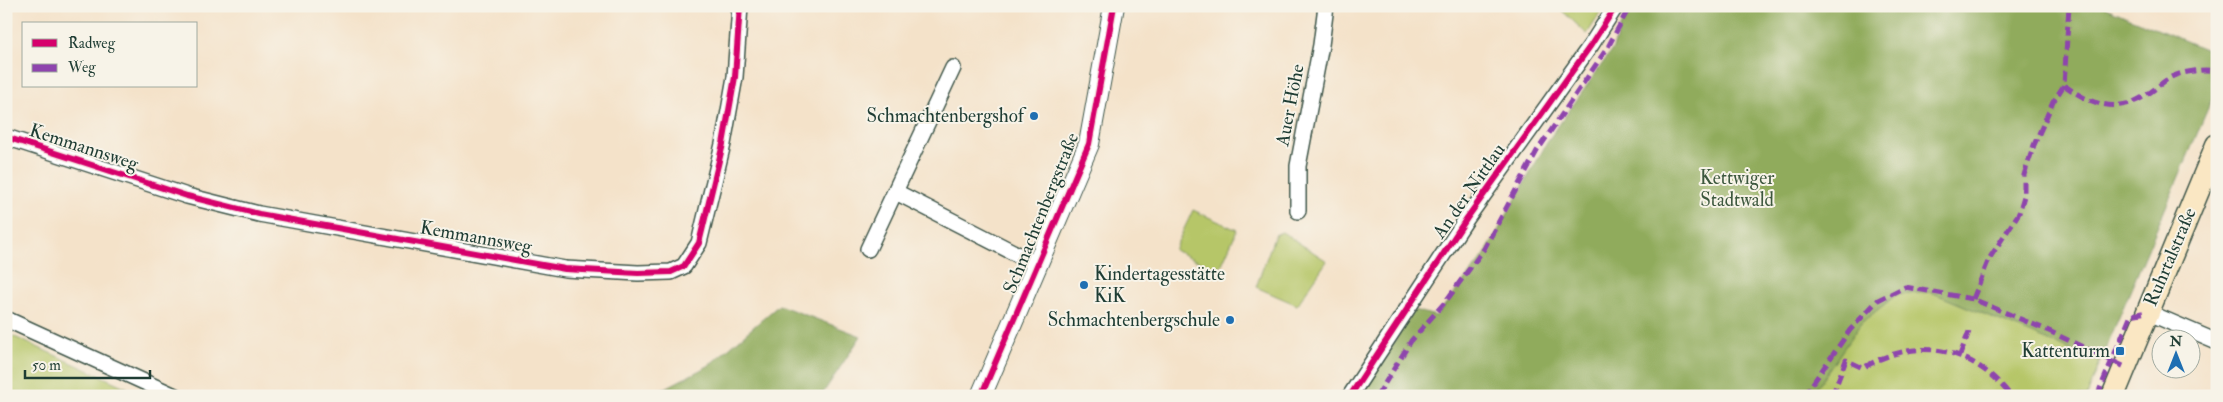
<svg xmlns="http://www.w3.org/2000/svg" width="2223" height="402" font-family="'IM FELL Double Pica',serif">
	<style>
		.green { fill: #b6c668; stroke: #6a824e }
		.forest { fill: #90ab5c; stroke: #587448 }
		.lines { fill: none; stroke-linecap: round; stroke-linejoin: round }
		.minor-casing { stroke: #3f564a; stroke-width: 18 }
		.tertiary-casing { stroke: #3f564a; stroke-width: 22 }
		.secondary-casing { stroke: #3f564a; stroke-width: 25 }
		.minor { stroke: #fff; stroke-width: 15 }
		.tertiary { stroke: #fff; stroke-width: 20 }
		.secondary { stroke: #fae7c3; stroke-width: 22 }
		.quiet { stroke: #8e44ad; stroke-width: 5; stroke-dasharray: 10 5; stroke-linecap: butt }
		.cycleway-casing { stroke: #f7f3e8; stroke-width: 9 }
		.cycleway { stroke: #d6006c; stroke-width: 6 }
		.poi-dot { fill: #1f6fb2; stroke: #f7f3e8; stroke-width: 2 }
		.labels { text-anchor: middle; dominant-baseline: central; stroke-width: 4; stroke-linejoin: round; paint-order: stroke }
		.street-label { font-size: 19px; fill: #1f3d34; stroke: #f7f3e8 }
		.poi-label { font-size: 19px; fill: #1f3d34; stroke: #f7f3e8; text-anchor: end }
		.park-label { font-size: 19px; fill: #3d583e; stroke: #f7f3e8 }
	</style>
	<rect width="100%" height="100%" fill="#f7f3e8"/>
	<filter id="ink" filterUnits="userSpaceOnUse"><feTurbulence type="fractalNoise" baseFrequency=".02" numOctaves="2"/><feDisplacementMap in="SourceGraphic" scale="10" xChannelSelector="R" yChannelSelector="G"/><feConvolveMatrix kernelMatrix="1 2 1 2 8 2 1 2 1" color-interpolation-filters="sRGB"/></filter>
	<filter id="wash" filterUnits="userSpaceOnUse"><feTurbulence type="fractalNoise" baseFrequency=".0096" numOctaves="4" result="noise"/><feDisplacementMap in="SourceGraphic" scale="20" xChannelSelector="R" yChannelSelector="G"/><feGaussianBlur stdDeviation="1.12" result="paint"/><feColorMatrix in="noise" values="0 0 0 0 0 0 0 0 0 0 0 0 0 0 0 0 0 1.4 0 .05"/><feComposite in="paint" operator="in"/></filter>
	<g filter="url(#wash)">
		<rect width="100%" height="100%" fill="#f4e2c9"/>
		<path class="green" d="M 1557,6 L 1605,6 L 1587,34 Z
			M 1193,210 L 1237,230 L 1219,271 L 1174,250 Z
			M 1282,232 L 1327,261 L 1297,305 L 1256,287 L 1275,235 Z
			M 1931,292 L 2100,362 L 2087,396 L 1811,396 L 1861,323 L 1896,295 Z
			M 6,333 L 145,396 L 6,396 Z"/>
		<path class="forest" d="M 1628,6 L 2101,6 L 2217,54 L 2217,87 L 2100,362 L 1931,292 L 1896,295 L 1861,323 L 1811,396 L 1361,396 L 1414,310 L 1436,316 L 1484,256 L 1549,139 L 1612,50 Z
			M 779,305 L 861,336 L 821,396 L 650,396 L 708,366 Z"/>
	</g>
	<g filter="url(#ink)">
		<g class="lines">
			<g class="minor-casing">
				<path id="minor" d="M 6,137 L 187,196 L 259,214 L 565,269 L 638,273 L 671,272 L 684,266 L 699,243 L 723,144 L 735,77 L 740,6
					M 896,192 L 1038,265
					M 1298,211 L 1298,166 L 1321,45 L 1326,6
					M 868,249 L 953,68
					M 2147,312 L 2217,342
					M 6,319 L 175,396
					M 1350,396 L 1467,218 L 1591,45 L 1616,6"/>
			</g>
			<g class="tertiary-casing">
				<path id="tertiary" d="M 981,396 L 1089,144 L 1114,6"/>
			</g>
			<g class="secondary-casing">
				<path id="secondary" d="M 2113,396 L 2217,145"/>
			</g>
			<use href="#minor" class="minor"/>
			<use href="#tertiary" class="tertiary"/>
			<use href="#secondary" class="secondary"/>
			<path class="quiet" d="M 2064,85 C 2088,103 2115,114 2143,97 C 2166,83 2164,75 2194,71 C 2202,70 2209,69 2217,72
				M 1973,299 L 1989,259 L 2019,213 L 2024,196 L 2024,175 L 2034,145 L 2053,102 L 2064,85 L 2069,6
				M 1960,355 L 1970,329
				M 1377,396 L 1411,341 L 1446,301 L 1484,249 L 1537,151 L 1608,47 L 1630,6
				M 1804,396 L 1850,330 L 1878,300 L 1905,287 L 1973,299 L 2049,331 L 2125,367
				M 1832,396 L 1846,360 L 1863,368 C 1918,335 1972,347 2011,396
				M 2097,396 L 2131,315 L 2147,312"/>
			<g class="cycleway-casing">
				<path id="cycleway" d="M 6,137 L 187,196 L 259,214 L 565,269 L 638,273 L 671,272 L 684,266 L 699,243 L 723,144 L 735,77 L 740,6
					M 981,396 L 1089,144 L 1114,6
					M 1350,396 L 1467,218 L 1591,45 L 1616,6"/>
			</g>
			<use href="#cycleway" class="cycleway"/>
		</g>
	</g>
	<g class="poi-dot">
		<circle cx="1034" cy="116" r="5"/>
		<circle cx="1084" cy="285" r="5"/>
		<circle cx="1230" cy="320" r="5"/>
		<rect x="2115" y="346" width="10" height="10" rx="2.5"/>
	</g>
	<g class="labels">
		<g class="street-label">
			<text transform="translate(1290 105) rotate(-79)">Auer Höhe</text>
			<text transform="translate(84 147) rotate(18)">Kemmannsweg</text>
			<text transform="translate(1469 191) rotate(-55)">An der Nittlau</text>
			<text transform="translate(1041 213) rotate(-68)">Schmachtenbergstraße</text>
			<text transform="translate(476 237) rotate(10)">Kemmannsweg</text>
			<text transform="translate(2170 257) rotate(-67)">Ruhrtalstraße</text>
		</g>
		<g class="poi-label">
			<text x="1024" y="116">Schmachtenbergshof</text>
			<text x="1094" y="274" text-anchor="start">Kindertagesstätte<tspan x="1094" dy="22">KiK</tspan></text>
			<text x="1220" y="320">Schmachtenbergschule</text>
			<text x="2110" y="351">Kattenturm</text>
		</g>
		<g class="park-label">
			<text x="1737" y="178">Kettwiger<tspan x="1737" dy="22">Stadtwald</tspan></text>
		</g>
	</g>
	<rect width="2223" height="402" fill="none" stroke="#f7f3e8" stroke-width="25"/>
	<rect x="22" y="22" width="175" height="65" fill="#f7f3e8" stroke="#a1aaa0"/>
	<rect x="32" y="39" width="25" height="8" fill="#d6006c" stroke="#a1aaa0"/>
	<text x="68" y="48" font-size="15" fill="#1f3d34">Radweg</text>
	<rect x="32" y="64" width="25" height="8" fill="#8e44ad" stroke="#a1aaa0"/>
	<text x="68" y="72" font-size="15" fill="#1f3d34">Weg</text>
	<g transform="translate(2176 354)"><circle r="24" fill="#f7f3e8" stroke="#a1aaa0"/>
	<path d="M0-4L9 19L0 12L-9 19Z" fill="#1f6fb2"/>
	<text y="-8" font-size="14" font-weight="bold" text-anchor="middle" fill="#1f3d34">N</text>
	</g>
	<path d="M25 370v8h125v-8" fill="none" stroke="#1f3d34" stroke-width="2.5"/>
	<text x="32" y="370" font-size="15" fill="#1f3d34" stroke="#f7f3e8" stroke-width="4" paint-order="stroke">50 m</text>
</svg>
